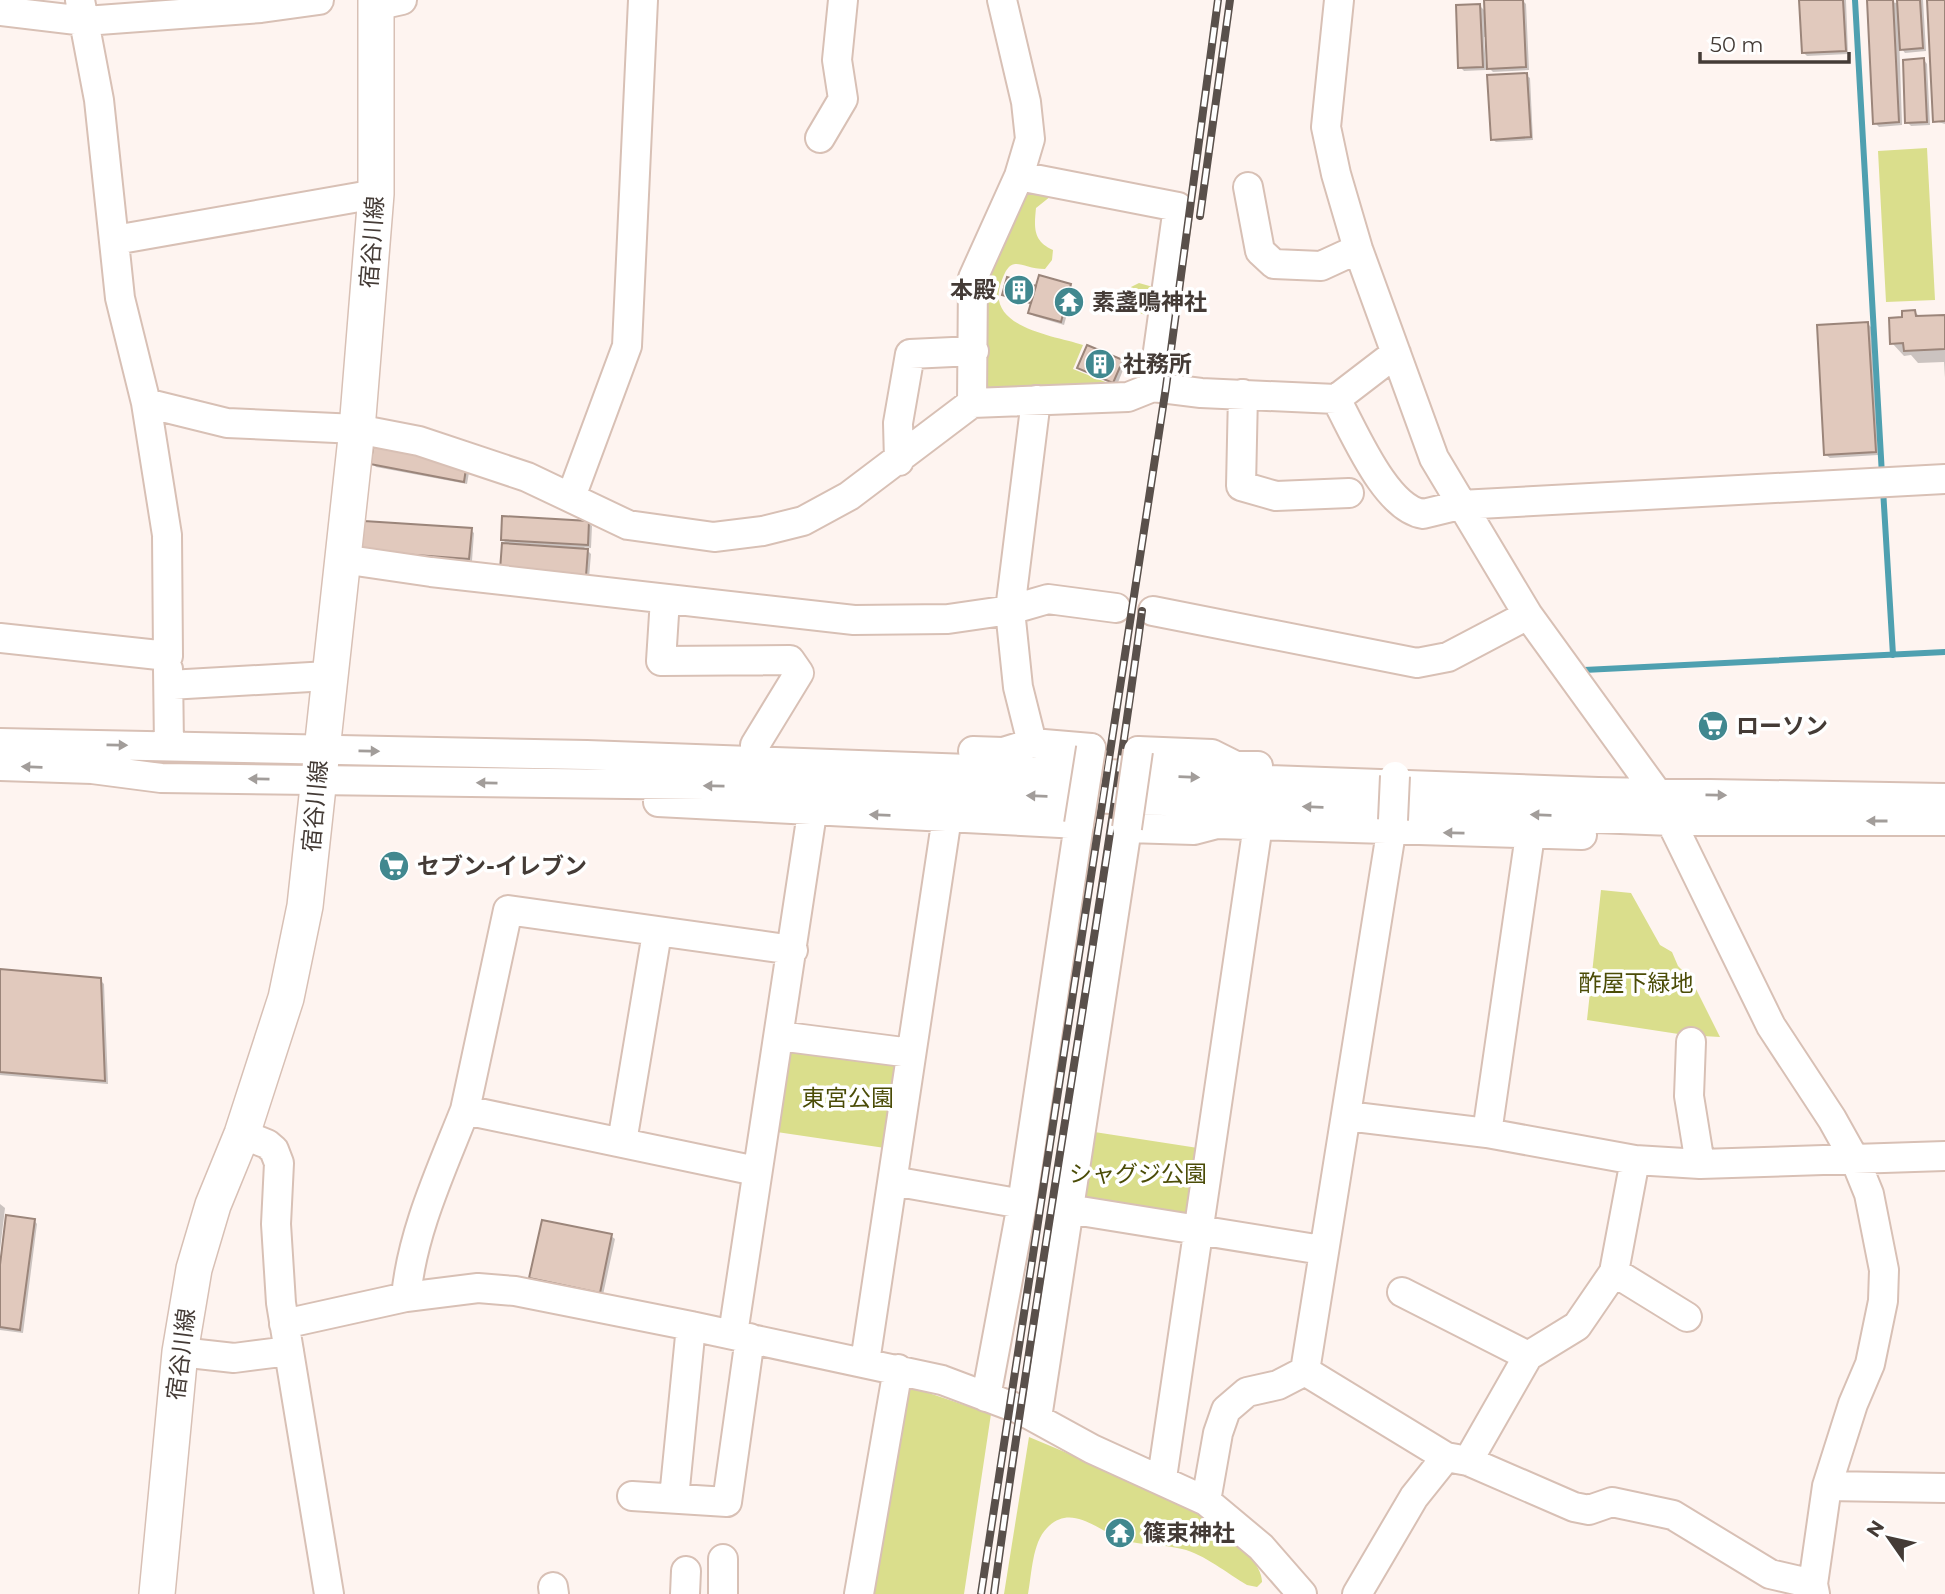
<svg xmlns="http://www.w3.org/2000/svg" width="1945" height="1594" font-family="Montserrat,'Noto Sans JP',sans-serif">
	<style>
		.green { fill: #dade8c }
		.shadow { fill: #0003 }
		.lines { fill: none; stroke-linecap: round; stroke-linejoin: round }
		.stream { stroke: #4fa0b0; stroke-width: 6 }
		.building { fill: #e1c9bd; stroke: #9b857a; stroke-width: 2 }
		.minor-casing { stroke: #d8c0b5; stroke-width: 32 }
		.major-casing { stroke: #d8c0b5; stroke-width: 38 }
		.minor { stroke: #fff; stroke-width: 28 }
		.major { stroke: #fff; stroke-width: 35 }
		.rail-casing { stroke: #59504b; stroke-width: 8 }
		.rail { stroke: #fff; stroke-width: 5; stroke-dasharray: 16; stroke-linecap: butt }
		.minor-bridge-casing { stroke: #d8c0b5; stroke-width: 32; stroke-linecap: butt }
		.minor-bridge { stroke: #fff; stroke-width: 28 }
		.oneway { fill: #a29d9a }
		.labels { text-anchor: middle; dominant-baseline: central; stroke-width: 7; stroke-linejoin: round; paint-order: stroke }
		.street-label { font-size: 23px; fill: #443b36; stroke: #fff }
		.poi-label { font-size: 23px; font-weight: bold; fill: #443b36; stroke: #fff; text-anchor: start }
		.park-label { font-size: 23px; fill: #4b4c07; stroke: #fff }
	</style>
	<rect width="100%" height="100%" fill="#fef4f0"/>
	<path class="green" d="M 1927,148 L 1935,300 L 1886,302 L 1878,151 Z
		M 1021,188 L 1051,196 L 1036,208 C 1034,228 1033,241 1053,250 L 1052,260 L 1045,269 C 1019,269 1011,250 1000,286 C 988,328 1055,336 1083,345 L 1073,369 L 1113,385 L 984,396 L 981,277 Z
		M 1139,283 L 1153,287 L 1152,312 L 1146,315 L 1128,310 L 1127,305 L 1131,287 Z
		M 1601,890 L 1631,893 L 1660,945 L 1672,952 L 1678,966 L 1691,979 L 1720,1037 L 1685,1035 L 1587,1020 Z
		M 783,1045 L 898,1062 L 885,1148 L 770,1131 Z
		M 1088,1131 L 1198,1148 L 1188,1217 L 1078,1200 Z
		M 905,1385 L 991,1414 L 964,1594 L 872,1594 Z
		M 1029,1437 L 1184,1502 C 1205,1514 1263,1557 1262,1582 L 1257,1587 L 1247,1585 C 1228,1574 1204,1554 1182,1549 C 1163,1544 1143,1546 1124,1540 C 1099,1532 1072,1502 1047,1528 C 1032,1543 1032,1574 1028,1594 L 1004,1594 Z"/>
	<path class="shadow" d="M 1522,0 L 1526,4 L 1529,70 L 1493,72 L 1489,68 L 1488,37 L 1484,37 L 1486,70 L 1464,71 L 1460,67 L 1480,6 L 1487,13 Z
		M 1801,0 L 1846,0 L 1848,54 L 1807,56 L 1804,53 Z
		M 1869,0 L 1898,3 L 1902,125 L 1879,127 L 1875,123 Z
		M 1899,0 L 1923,0 L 1926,51 L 1905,53 L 1902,49 Z
		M 1929,0 L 1945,0 L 1945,124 L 1935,121 Z
		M 1924,60 L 1927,64 L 1930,125 L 1911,126 L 1907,122 Z
		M 1526,75 L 1530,78 L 1533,140 L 1496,142 L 1492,139 Z
		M 1071,285 L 1074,289 L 1064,325 L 1034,316 L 1030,313 L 1032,305 L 1004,294 Z
		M 1915,312 L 1921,318 L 1945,317 L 1945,378 L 1944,362 L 1918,363 L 1911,355 L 1904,356 L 1892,343 L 1904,319 Z
		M 1867,323 L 1871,327 L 1878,455 L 1830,458 L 1826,455 Z
		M 1122,361 L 1125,365 L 1117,385 L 1079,368 Z
		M 372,463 L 470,467 L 467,484 L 376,467 Z
		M 589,523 L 592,526 L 591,548 L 584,547 L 591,554 L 589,578 L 508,545 L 502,539 Z
		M 471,530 L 474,533 L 472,561 L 367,554 Z
		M 0,971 L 100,980 L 104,984 L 108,1084 L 0,1075 Z
		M 0,1204 L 5,1208 L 0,1250 Z
		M 34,1220 L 37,1224 L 23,1333 L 0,1330 L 0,1279 Z
		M 611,1236 L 615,1239 L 603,1295 L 535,1281 L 531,1278 Z"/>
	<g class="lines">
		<path class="stream" d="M 1855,0 L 1882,475
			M 1883,489 L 1893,655
			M 1584,670 L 1945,652"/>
	</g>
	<path class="building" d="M 1484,0 L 1523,0 L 1526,67 L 1487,69 Z
		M 1799,0 L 1843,0 L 1846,51 L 1802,53 Z
		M 1867,0 L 1893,0 L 1899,122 L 1873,124 Z
		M 1897,0 L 1920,0 L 1923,48 L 1900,50 Z
		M 1927,0 L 1945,0 L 1945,121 L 1933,122 Z
		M 1480,4 L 1483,67 L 1458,68 L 1456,5 Z
		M 1924,58 L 1927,122 L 1905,123 L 1903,60 Z
		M 1527,73 L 1531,137 L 1491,140 L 1487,75 Z
		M 1039,275 L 1071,284 L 1061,322 L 1028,313 Z
		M 1007,277 L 1036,286 L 1031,303 L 1002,295 Z
		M 1915,310 L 1916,316 L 1945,315 L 1945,349 L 1904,351 L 1903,343 L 1890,344 L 1889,318 L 1902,317 L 1902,311 Z
		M 1868,322 L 1876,452 L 1824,455 L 1817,325 Z
		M 1087,345 L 1123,360 L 1113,383 L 1077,368 Z
		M 374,444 L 467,462 L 464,482 L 370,464 Z
		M 502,516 L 589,521 L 588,545 L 501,540 Z
		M 364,521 L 472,528 L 469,559 L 361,551 Z
		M 502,543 L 588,549 L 586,576 L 500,570 Z
		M 0,969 L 101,978 L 105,1081 L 0,1072 Z
		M 6,1215 L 35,1219 L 20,1330 L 0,1327 L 0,1265 Z
		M 542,1220 L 612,1234 L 600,1293 L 529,1278 Z"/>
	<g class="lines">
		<g class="minor-casing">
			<path id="minor" d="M 1339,0 L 1326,127 L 1336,174 L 1358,249 L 1434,458 L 1528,615 L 1657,793 L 1771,1026 L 1832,1119 L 1856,1162 L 1869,1194 L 1884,1270 L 1883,1301 L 1870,1364 L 1853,1404 L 1827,1486 L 1813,1584 L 1815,1594
				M 375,6 L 402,0
				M 0,11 L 85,21 L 261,8 L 319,0
				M 820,138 L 843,99 L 837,60 L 843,0
				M 1019,176 L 1178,207 L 1153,387
				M 1248,187 L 1260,251 L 1274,264 L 1321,266 L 1358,249
				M 115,240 L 376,194
				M 1243,394 L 1241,486 L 1276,496 L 1349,493
				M 1336,399 L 1396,353
				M 146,403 L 227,423 L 357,429 L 419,441 L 527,477 L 628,525 L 714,537 L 763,531 L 803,521 L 849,496 L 972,403 L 1128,397 L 1153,387 L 1201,393 L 1336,399 C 1354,431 1385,508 1423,514 L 1460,505 L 1945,479
				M 972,403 L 973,278 L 1019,176 L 1030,139 L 1026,102 L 1002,0
				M 899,461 L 898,423 L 910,354 L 974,351
				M 571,497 L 627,346 L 643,0
				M 342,559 L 431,572 L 854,620 L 948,619 L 1010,610 L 1048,599 L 1116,608
				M 665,599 L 661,661 L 790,660 L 799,673 L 755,745
				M 1153,611 L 1417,663 L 1448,657 L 1528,615
				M 0,638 L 168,656 L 167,535 L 146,403 L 120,298 L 99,100 L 80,0
				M 168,669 L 169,746
				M 169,685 L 328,676
				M 0,743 L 587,755 L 1598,792 L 1945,798
				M 1032,743 L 1018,687 L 1010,610 L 1036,400
				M 973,751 L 1003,752 L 1032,743 L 1091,748
				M 1138,751 L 1212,754 L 1236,766 L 1258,766
				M 0,766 L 92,769 L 161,778 L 782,786 L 1672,821 L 1945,821
				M 658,802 L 1079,824 L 1022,1204
				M 779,1036 L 911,1053
				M 1691,1042 L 1689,1096 L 1700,1164
				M 1347,1116 L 1487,1133 L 1635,1160 L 1700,1164 L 1945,1156
				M 1487,1133 L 1530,835
				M 242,1134 L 267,1144 L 274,1150 L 279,1163 L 276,1224 L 281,1303 L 329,1594
				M 622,1142 L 657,933
				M 756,1171 L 465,1110 L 508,910 L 793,950
				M 893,1181 L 1022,1204 L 986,1397
				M 1068,1209 L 1322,1250
				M 1614,1272 L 1687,1317
				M 1402,1292 L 1528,1356
				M 406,1297 C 412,1232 441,1171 465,1110
				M 284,1324 L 406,1297 L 478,1288 L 515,1291 L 691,1326 L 942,1380 L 1019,1409 L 1092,1449 L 1206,1501 L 1261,1547 L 1302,1594
				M 733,1334 L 812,813
				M 180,1352 L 234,1358 L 289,1351
				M 865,1362 L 947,817
				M 1305,1371 L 1446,1457 L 1468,1461 L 1574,1507 L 1589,1510 L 1612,1502 L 1673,1515 L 1770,1574 L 1813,1584
				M 1305,1371 L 1393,820
				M 1037,1418 L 1127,828 L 1194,830 L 1217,824 L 1582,835
				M 1468,1461 L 1528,1356 L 1577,1326 L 1614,1272 L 1635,1160
				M 1162,1478 L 1258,825
				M 1827,1486 L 1945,1488
				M 632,1496 L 727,1502 L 750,1338
				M 674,1498 L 691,1326
				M 1206,1501 L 1218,1433 L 1226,1410 L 1247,1392 L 1278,1385 L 1305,1371
				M 723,1559 L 723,1594
				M 553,1587 L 554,1594
				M 685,1594 L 686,1571
				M 859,1594 L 898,1369
				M 1357,1594 L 1414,1497 L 1446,1457"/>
		</g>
		<g class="major-casing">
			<path id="major" d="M 157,1594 L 180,1352 L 194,1269 L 213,1205 L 242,1134 L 286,998 L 305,906 L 357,429 L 376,194 L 376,0"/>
		</g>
		<use href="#minor" class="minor"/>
		<use href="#major" class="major"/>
		<g class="rail-casing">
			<path id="rail" d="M 1200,216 L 1230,0
				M 981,1594 L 1166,387 L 1218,0
				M 994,1594 C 1038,1266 1098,940 1142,611"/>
		</g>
		<use href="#rail" class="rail"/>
		<g class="minor-bridge-casing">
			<path id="minor-bridge" d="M 1393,820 L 1395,776
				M 1079,824 L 1091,748
				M 1127,828 L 1138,751"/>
		</g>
		<use href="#minor-bridge" class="minor-bridge"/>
	</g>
	<defs><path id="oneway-solid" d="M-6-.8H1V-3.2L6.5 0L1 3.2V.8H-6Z" transform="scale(1.75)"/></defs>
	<g class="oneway">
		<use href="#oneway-solid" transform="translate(117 745) rotate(1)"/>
		<use href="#oneway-solid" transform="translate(369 751) rotate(1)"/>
		<use href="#oneway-solid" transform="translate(32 767) rotate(-178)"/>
		<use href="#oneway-solid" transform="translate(1189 777) rotate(2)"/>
		<use href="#oneway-solid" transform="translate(259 779) rotate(-179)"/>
		<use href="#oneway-solid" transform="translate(487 783) rotate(-179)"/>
		<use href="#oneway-solid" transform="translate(714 786) rotate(-179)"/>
		<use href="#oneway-solid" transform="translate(1716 795) rotate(1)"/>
		<use href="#oneway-solid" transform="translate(1037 796) rotate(-178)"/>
		<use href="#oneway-solid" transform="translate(1313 807) rotate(-178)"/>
		<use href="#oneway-solid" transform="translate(880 815) rotate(-178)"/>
		<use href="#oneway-solid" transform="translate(1541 815) rotate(-178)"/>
		<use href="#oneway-solid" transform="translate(1877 821) rotate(-180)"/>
		<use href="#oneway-solid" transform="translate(1454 833) rotate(-179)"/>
	</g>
	<defs>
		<g id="building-disc" transform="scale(1.575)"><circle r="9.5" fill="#41888f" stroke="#fff"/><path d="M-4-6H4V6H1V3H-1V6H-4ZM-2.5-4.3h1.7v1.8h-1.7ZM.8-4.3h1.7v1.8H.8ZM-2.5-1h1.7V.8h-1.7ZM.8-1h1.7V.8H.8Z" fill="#fff"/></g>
		<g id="temple-disc" transform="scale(1.575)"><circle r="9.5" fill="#41888f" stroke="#fff"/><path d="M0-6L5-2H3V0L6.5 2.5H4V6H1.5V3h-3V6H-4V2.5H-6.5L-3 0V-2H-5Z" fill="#fff"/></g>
		<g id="supermarket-disc" transform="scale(1.575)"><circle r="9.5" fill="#41888f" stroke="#fff"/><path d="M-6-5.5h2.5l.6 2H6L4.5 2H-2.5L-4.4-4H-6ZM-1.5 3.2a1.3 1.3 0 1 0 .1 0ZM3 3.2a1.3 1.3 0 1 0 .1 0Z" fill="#fff"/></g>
	</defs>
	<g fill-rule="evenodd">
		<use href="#building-disc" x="1019" y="290"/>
		<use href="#temple-disc" x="1069" y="302"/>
		<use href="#building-disc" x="1100" y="364"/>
		<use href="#supermarket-disc" x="1713" y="726"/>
		<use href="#supermarket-disc" x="394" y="866"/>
		<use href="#temple-disc" x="1120" y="1533"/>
	</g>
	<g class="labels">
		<g class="street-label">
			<text transform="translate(372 242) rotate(-86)">宿谷川線</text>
			<text transform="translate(315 806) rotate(-85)">宿谷川線</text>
			<text transform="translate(181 1354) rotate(-83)">宿谷川線</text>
		</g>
		<g class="poi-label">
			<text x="996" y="290" text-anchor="end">本殿</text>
			<text x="1092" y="302">素盞鳴神社</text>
			<text x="1123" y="364">社務所</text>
			<text x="1736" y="726">ローソン</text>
			<text x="417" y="866">セブン-イレブン</text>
			<text x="1143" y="1533">篠束神社</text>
		</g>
		<g class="park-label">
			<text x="1636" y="983">酢屋下緑地</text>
			<text x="848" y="1098">東宮公園</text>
			<text x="1138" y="1174">シャグジ公園</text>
		</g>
	</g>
	<g transform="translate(1889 1538) rotate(304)" stroke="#ffffff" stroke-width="5" paint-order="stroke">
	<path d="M0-5L12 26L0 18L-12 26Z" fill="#443b36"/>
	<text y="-10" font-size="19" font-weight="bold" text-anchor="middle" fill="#443b36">N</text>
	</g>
	<path d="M1700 52v10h149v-10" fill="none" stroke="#443b36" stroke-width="3.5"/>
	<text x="1710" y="52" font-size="21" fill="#443b36" stroke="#ffffff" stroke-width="5" paint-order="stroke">50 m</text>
</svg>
